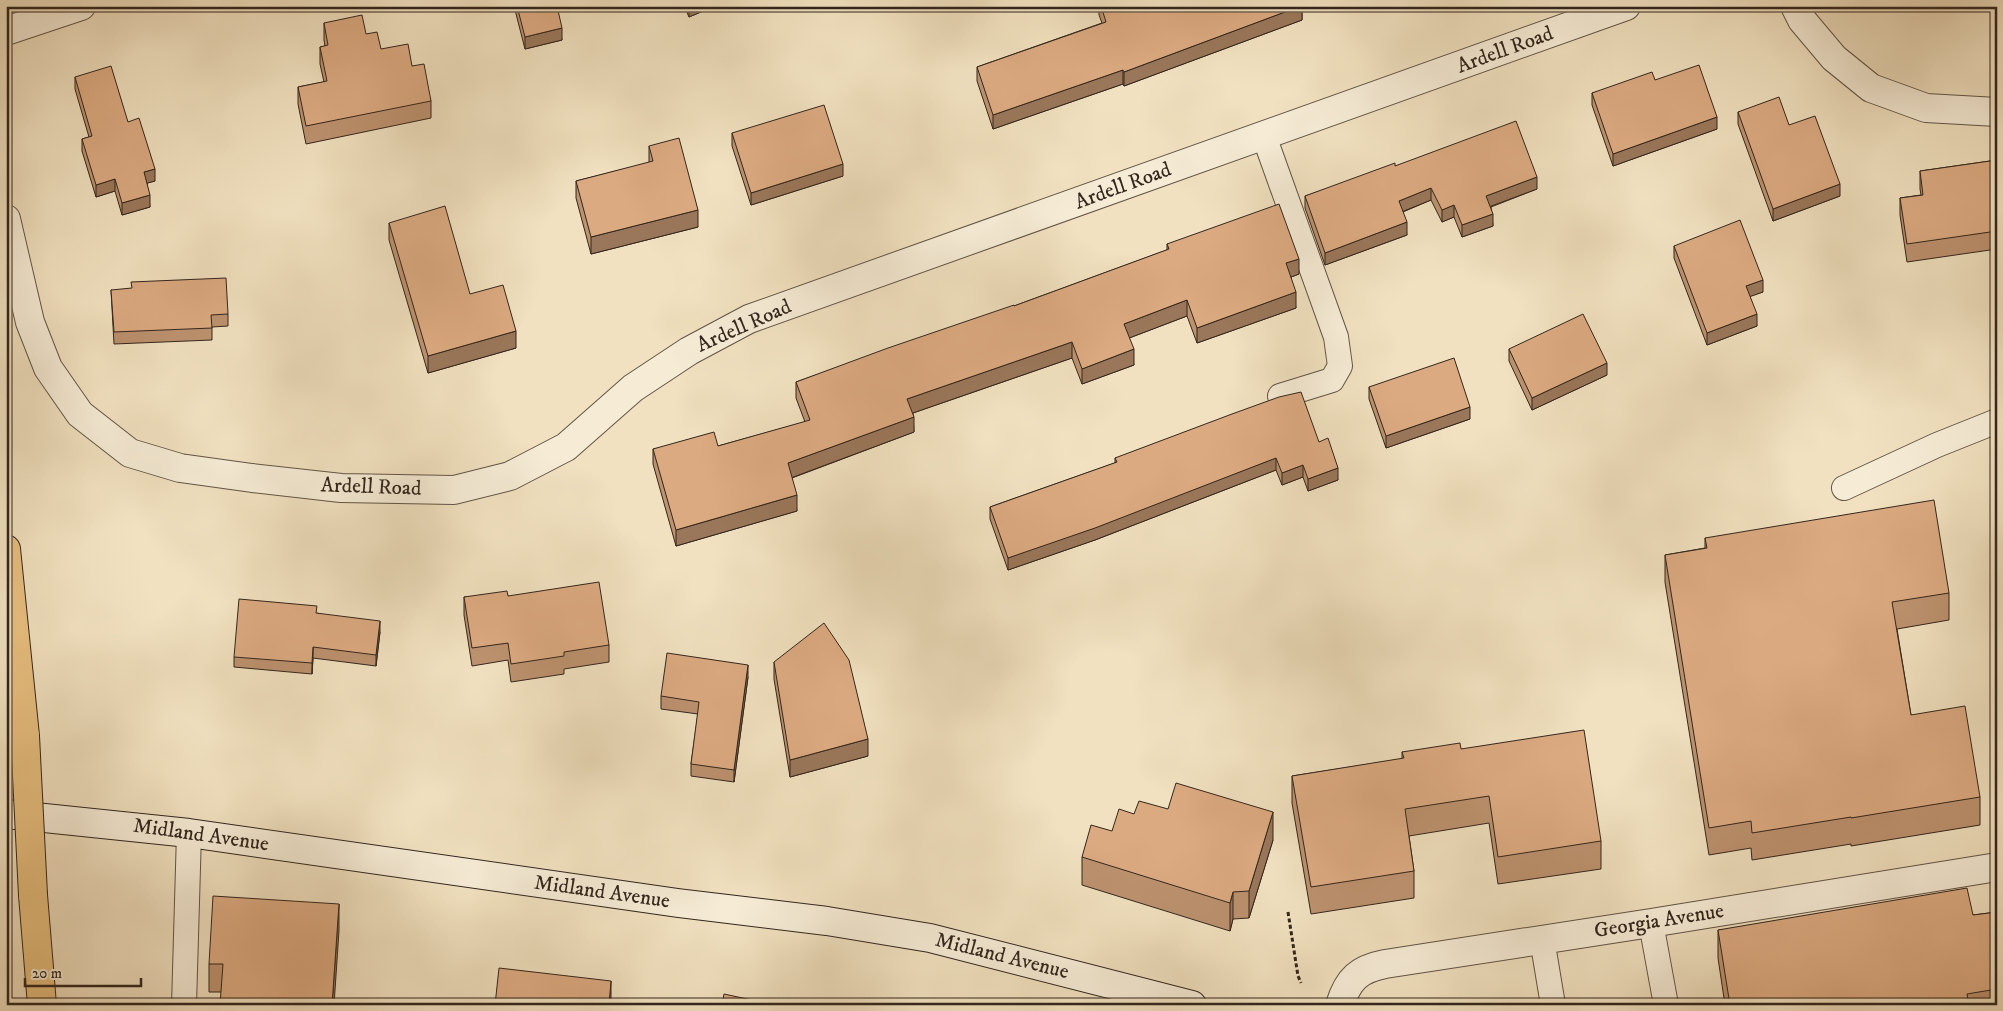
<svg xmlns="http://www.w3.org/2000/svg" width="2003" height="1011" font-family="'IM FELL DW Pica',serif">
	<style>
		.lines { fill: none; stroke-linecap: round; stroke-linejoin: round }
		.lane-casing { stroke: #625546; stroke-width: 26 }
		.street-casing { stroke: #625546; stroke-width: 30 }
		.secondary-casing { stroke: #32261d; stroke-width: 30 }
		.highway-casing { stroke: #32261d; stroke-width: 30 }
		.path { stroke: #32261d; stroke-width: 3; stroke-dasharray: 4 2.5; stroke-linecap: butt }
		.lane { stroke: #f6ecd6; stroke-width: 24 }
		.street { stroke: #f6ecd6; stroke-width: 28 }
		.secondary { stroke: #f6ecd6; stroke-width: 28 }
		.highway { stroke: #e8c080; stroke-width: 28 }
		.highway-bridge-casing { stroke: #32261d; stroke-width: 30; stroke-linecap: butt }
		.highway-bridge { stroke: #e8c080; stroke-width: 28 }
		.wall { fill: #bd926f; stroke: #32261d }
		.shaded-wall { fill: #9a775a; stroke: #32261d }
		.building { fill: #dcaa81; stroke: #32261d }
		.labels { text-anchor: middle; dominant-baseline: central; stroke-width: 4.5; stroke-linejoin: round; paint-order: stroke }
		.street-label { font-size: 21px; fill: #32261d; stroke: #f6ecd6 }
	</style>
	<rect width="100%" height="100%" fill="#f1e1c0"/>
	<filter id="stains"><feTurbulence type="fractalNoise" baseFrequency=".004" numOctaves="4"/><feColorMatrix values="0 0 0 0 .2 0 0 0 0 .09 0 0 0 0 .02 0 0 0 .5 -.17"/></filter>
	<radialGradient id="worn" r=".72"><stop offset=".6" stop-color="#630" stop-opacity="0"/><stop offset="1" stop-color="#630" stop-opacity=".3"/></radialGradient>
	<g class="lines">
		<g class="lane-casing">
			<path id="lane" d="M 1264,136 L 1336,337 L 1340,366 L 1332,380 L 1280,396
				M 1844,488 L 1937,445 L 1997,421
				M 1651,923 L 1666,1005
				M 1542,939 L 1553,1005
				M 184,1005 L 189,833"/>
		</g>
		<g class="street-casing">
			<path id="street" d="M 1795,6 L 1802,20 L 1834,58 L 1871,88 L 1926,108 L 1997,112
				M 6,31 L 81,6
				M 6,219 L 30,322 L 48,368 L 80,414 L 130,453 L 180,468 L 252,478 L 341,488 L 454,490 L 510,476 L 566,447 L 633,388 L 689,351 L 749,319 L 1626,6
				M 1340,1005 C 1348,979 1359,969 1385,964 L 1651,923 L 1997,867"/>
		</g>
		<g class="secondary-casing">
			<path id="secondary" d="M 6,814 L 189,833 L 678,903 L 827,921 L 930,938 L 1192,1005"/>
		</g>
		<g class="highway-casing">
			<path id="highway" d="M 6,549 L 25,736
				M 33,895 L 42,1005"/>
		</g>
		<path class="path" d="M 1288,912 L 1298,976 L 1301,983"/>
		<use href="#lane" class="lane"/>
		<use href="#street" class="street"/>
		<use href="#secondary" class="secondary"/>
		<use href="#highway" class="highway"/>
		<g class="highway-bridge-casing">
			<path id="highway-bridge" d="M 25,736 L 33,895"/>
		</g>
		<use href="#highway-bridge" class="highway-bridge"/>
	</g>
	<path class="wall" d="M 514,6 L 557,6 L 562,40 L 525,49 Z
		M 684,6 L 715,6 L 689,17 Z
		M 1099,6 L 1302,6 L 1302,20 L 1124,86 L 1123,84 L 993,129 L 977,81 L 977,67 L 1102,23 L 1099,15 Z
		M 324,23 L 366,34 L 381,49 L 412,66 L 431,101 L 431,118 L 306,144 L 298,104 L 298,87 L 324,82 L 320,64 L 320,47 L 325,46 L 324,40 Z
		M 75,77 L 128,122 L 155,181 L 147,183 L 150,207 L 122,215 L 115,191 L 96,197 L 82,151 L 82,139 L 89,137 L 75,89 Z
		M 1655,80 L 1717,129 L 1613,166 L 1592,105 L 1592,93 Z
		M 1738,112 L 1789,125 L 1840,196 L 1773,221 L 1738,124 Z
		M 732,133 L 843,176 L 751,205 L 732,146 Z
		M 649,146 L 698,227 L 591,254 L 576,198 L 576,181 L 649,163 Z
		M 1997,160 L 1997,249 L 1907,262 L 1900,215 L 1900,198 L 1921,195 L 1920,189 L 1920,171 Z
		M 1395,166 L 1537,189 L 1491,207 L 1493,226 L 1462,237 L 1454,217 L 1442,222 L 1431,200 L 1403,212 L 1407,235 L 1325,265 L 1305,208 L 1305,196 Z
		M 389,223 L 470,294 L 516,348 L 428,373 L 389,240 Z
		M 1167,244 L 1299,274 L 1291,277 L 1296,308 L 1197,343 L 1187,316 L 1129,338 L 1134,365 L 1082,384 L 1072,358 L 913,413 L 914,432 L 792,478 L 797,511 L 676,546 L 653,464 L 653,449 L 718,446 L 805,422 L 796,398 L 796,382 L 1014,306 L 1167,250 Z
		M 1674,246 L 1763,292 L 1750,296 L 1757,326 L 1707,345 L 1674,258 Z
		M 111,290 L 228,314 L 228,326 L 212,327 L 212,340 L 114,344 Z
		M 1509,349 L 1607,375 L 1532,410 L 1509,361 Z
		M 1369,387 L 1470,419 L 1386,448 L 1369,399 Z
		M 1319,442 L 1338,480 L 1308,491 L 1303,477 L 1282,485 L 1276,470 L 1095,540 L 1008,570 L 990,519 L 990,507 L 1115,463 L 1115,458 Z
		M 1705,538 L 1949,593 L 1949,620 L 1897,629 L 1911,715 L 1980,797 L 1980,825 L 1851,846 L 1851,844 L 1752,860 L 1751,848 L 1709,855 L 1665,582 L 1665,555 L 1705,548 Z
		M 508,596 L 609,645 L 609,662 L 564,669 L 564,674 L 511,682 L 508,660 L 472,666 L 464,615 L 464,597 Z
		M 317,613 L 380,632 L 376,666 L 313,658 L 312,674 L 234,667 L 234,657 Z
		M 774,662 L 868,756 L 790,777 L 774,679 Z
		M 748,677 L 734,782 L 691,776 L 691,764 L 698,714 L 661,709 L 661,696 Z
		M 1461,749 L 1601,841 L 1601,869 L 1498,884 L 1489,823 L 1409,836 L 1414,871 L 1414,898 L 1311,914 L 1292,803 L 1292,776 L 1402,759 L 1402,752 Z
		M 1134,814 L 1273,840 L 1249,918 L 1233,919 L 1230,931 L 1082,885 L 1082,857 L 1112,831 Z
		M 1997,912 L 1997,1005 L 1725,1005 L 1718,958 L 1718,930 L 1973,915 Z
		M 339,931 L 221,992 L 209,992 L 209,964 Z"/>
	<path class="shaded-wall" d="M 689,6 L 715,6 L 689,17 Z
		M 751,6 L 760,6 L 751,10 Z
		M 1301,6 L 1302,6 L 1302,20 L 1124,86 L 1124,72 Z
		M 562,28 L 562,40 L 525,49 L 525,37 Z
		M 1123,70 L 1123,84 L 993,129 L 993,115 Z
		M 1717,117 L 1717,129 L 1613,166 L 1613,154 Z
		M 843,164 L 843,176 L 751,205 L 751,193 Z
		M 155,169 L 155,181 L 144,184 L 144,172 Z
		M 1537,177 L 1537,189 L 1486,208 L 1486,196 Z
		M 115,179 L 115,191 L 96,197 L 96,185 Z
		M 1840,184 L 1840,196 L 1773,221 L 1773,209 Z
		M 1431,188 L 1431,200 L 1399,213 L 1399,201 Z
		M 150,195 L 150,207 L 122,215 L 122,203 Z
		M 1454,205 L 1454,217 L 1442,222 L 1442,210 Z
		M 698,210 L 698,227 L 591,254 L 591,237 Z
		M 1493,214 L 1493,226 L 1462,237 L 1462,225 Z
		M 1407,222 L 1407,235 L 1325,265 L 1325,253 Z
		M 1299,259 L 1299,274 L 1286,279 L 1286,263 Z
		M 1763,280 L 1763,292 L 1746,298 L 1746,286 Z
		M 1296,292 L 1296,308 L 1197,343 L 1197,328 Z
		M 1187,300 L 1187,316 L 1124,340 L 1124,324 Z
		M 1757,314 L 1757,326 L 1707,345 L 1707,333 Z
		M 516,331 L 516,348 L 428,373 L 428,356 Z
		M 1072,342 L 1072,358 L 907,415 L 907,399 Z
		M 1134,349 L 1134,365 L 1082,384 L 1082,369 Z
		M 1607,363 L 1607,375 L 1532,410 L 1532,398 Z
		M 1470,407 L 1470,419 L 1386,448 L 1386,436 Z
		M 914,417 L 914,432 L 788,479 L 788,463 Z
		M 1276,458 L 1276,470 L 1095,540 L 1008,570 L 1008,558 Z
		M 1303,465 L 1303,477 L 1282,485 L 1282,473 Z
		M 1338,468 L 1338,480 L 1308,491 L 1308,479 Z
		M 797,495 L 797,511 L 676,546 L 676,530 Z
		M 380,621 L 380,632 L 376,666 L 376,655 Z
		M 313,647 L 313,658 L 312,674 L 312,663 Z
		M 748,665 L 748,677 L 734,782 L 734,770 Z
		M 868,739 L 868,756 L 790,777 L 790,760 Z
		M 1273,812 L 1273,840 L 1249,918 L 1249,891 Z
		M 1233,892 L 1233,919 L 1230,931 L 1230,903 Z
		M 339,904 L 339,931 L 334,1005 L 332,1005 Z
		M 611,981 L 611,1005 L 609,1005 Z"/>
	<path class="building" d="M 517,6 L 557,6 L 562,28 L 525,37 Z
		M 1101,6 L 1301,6 L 1124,72 L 1123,70 L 993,115 L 977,67 L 1106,22 Z
		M 362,15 L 366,34 L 377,32 L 381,49 L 408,44 L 412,66 L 424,64 L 431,101 L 306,126 L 298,87 L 327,81 L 320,47 L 328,45 L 324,23 Z
		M 1699,65 L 1717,117 L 1613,154 L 1592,93 L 1652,72 L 1655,80 Z
		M 111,66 L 128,122 L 139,118 L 155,169 L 144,172 L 150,195 L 122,203 L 115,179 L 96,185 L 82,139 L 92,136 L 75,77 Z
		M 1779,97 L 1789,125 L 1815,116 L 1840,184 L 1773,209 L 1738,112 Z
		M 824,105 L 843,164 L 751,193 L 732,133 Z
		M 1516,121 L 1537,177 L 1486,196 L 1493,214 L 1462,225 L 1454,205 L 1442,210 L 1431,188 L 1399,201 L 1407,222 L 1325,253 L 1305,196 L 1395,163 L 1395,166 Z
		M 679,138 L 698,210 L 591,237 L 576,181 L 653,161 L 649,146 Z
		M 1997,160 L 1997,231 L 1907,244 L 1900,198 L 1923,195 L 1920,171 Z
		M 1279,204 L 1299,259 L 1286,263 L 1296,292 L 1197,328 L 1187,300 L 1124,324 L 1134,349 L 1082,369 L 1072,342 L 907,399 L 914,417 L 788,463 L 797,495 L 676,530 L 653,449 L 714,432 L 718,446 L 810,420 L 796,382 L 888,348 L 1014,305 L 1014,306 L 1169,249 L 1167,244 Z
		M 445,206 L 470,294 L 503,285 L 516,331 L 428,356 L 389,223 Z
		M 1740,220 L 1763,280 L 1746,286 L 1757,314 L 1707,333 L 1674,246 Z
		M 226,278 L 228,314 L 211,315 L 212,328 L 114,332 L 111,290 L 132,288 L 131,282 Z
		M 1583,314 L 1607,363 L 1532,398 L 1509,349 Z
		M 1454,358 L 1470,407 L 1386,436 L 1369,387 Z
		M 1301,392 L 1319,442 L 1328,438 L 1338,468 L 1308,479 L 1303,465 L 1282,473 L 1276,458 L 1095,528 L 1008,558 L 990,507 L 1117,462 L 1115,458 L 1232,414 L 1279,397 Z
		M 1934,500 L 1949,593 L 1892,602 L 1911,715 L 1965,706 L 1980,797 L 1851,818 L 1851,817 L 1752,833 L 1751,821 L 1709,828 L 1665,555 L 1707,548 L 1705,538 Z
		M 599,582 L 609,645 L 564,652 L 564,656 L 511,664 L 508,643 L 472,648 L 464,597 L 507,591 L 508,596 Z
		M 239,599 L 317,606 L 316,613 L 380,621 L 376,655 L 313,647 L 312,663 L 234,657 Z
		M 824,623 L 849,660 L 868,739 L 790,760 L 774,662 Z
		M 667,653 L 748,665 L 734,770 L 691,764 L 699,702 L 661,696 Z
		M 1584,730 L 1601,841 L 1498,857 L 1489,796 L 1405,809 L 1414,871 L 1311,887 L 1292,776 L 1404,758 L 1402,752 L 1460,743 L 1461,749 Z
		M 1176,783 L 1273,812 L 1249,891 L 1233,892 L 1230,903 L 1082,857 L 1091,825 L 1112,831 L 1119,809 L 1134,814 L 1139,801 L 1168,809 Z
		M 1967,888 L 1973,915 L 1997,912 L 1997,989 L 1967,994 L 1969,1005 L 1730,1005 L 1718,930 Z
		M 213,896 L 339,904 L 332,1005 L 220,1005 L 223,964 L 209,964 Z
		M 499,968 L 611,981 L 609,1005 L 495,1005 Z
		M 724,994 L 775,1005 L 722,1005 Z"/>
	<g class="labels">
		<g class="street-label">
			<text transform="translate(1505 50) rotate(-20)">Ardell Road</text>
			<text transform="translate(1123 186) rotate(-20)">Ardell Road</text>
			<text transform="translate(744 326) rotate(-24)">Ardell Road</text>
			<text transform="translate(371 487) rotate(2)">Ardell Road</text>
			<text transform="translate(201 835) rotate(8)">Midland Avenue</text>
			<text transform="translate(602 892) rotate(8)">Midland Avenue</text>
			<text transform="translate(1659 921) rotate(-9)">Georgia Avenue</text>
			<text transform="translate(1002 956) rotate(14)">Midland Avenue</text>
		</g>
	</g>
	<rect width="2003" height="1011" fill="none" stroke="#f1e1c0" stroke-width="25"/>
	<rect x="8" y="8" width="1988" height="996" fill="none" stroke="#32261d" stroke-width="2.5"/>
	<rect x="12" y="12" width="1978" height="986" fill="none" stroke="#32261d"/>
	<path d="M25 978v8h116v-8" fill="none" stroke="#32261d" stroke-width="2.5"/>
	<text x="32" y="978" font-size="15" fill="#32261d" stroke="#f6ecd6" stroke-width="4" paint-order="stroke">20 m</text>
	<rect width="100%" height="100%" filter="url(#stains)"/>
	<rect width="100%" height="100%" fill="url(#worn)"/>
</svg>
